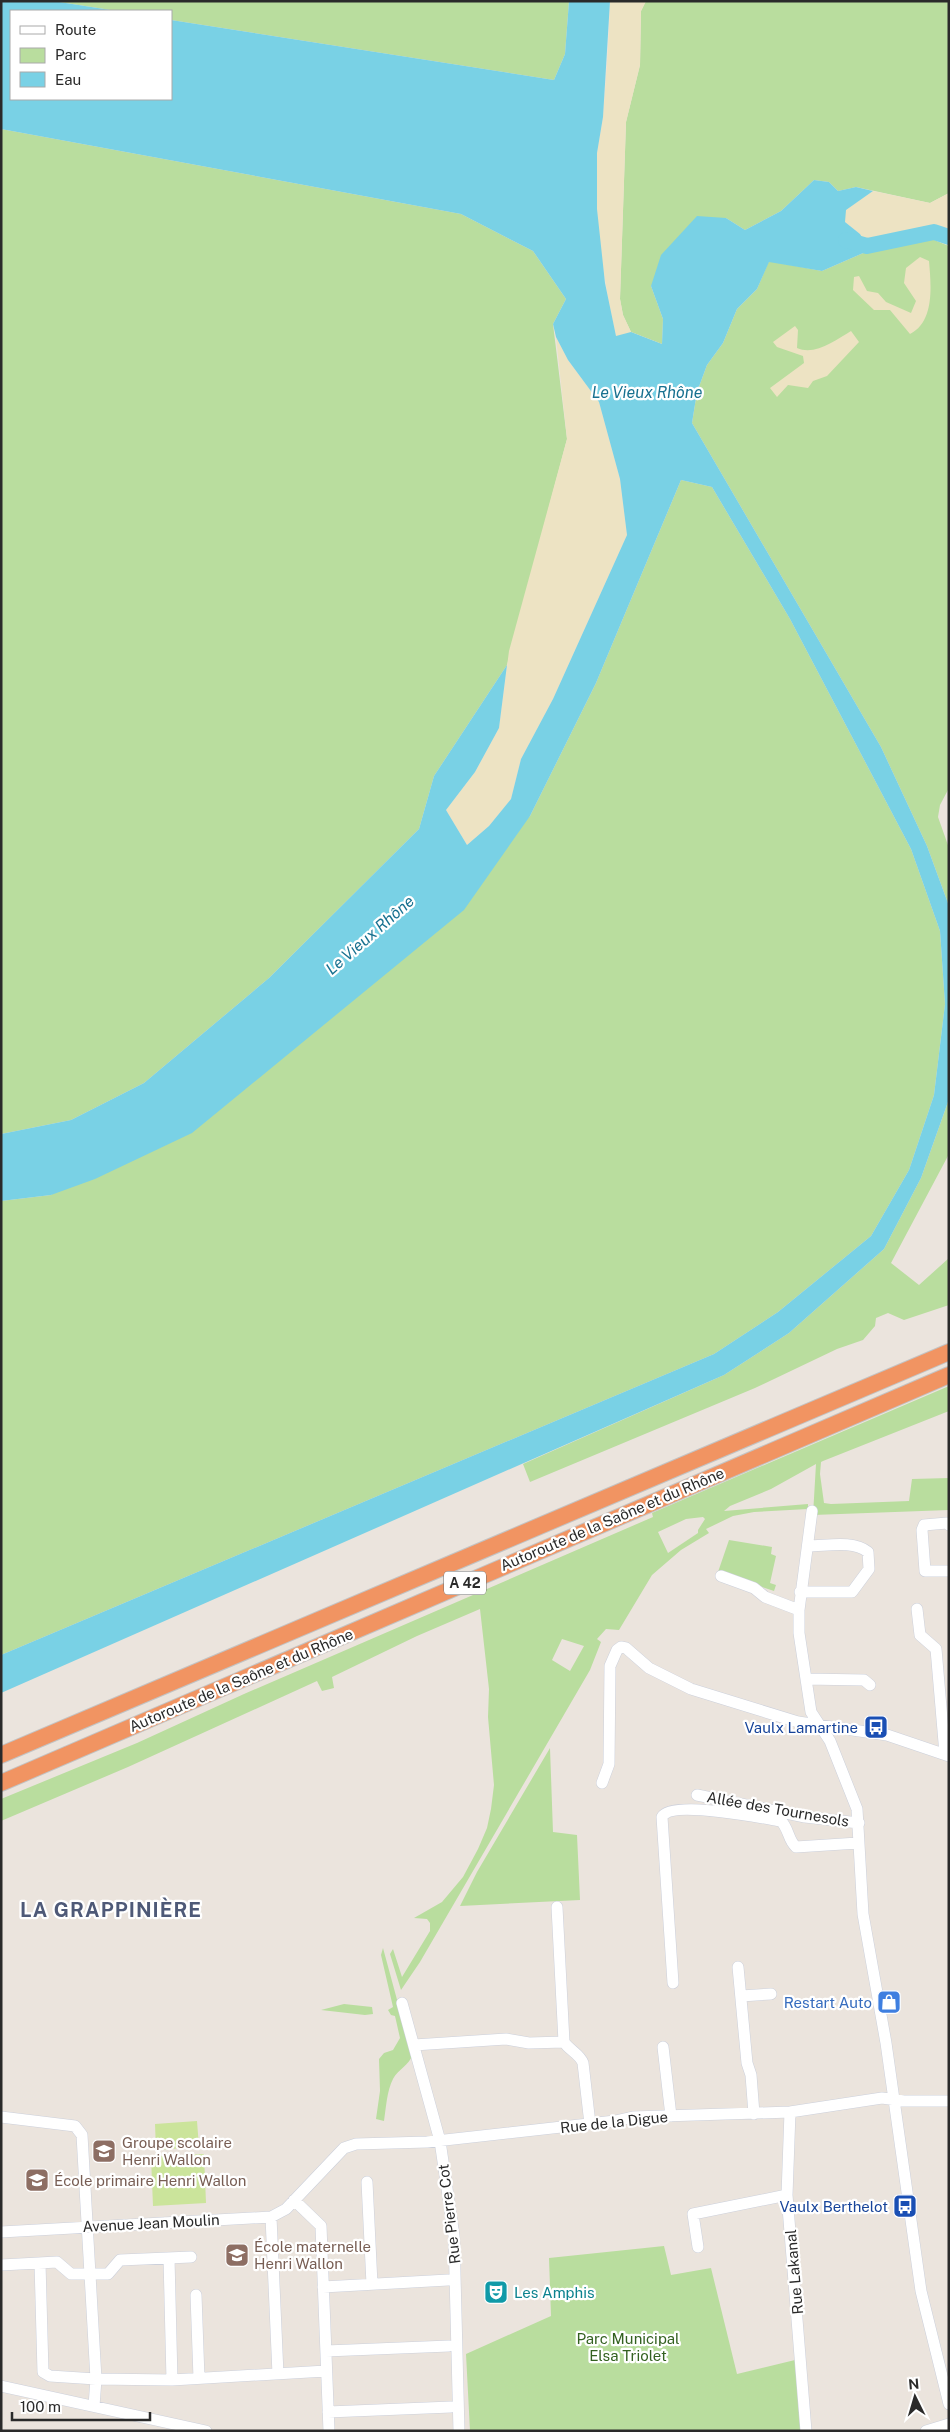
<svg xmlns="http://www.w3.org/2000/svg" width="950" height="2432" font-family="'Public Sans',sans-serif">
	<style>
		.green { fill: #b9dd9e; fill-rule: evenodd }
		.sand { fill: #ede3c3 }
		.pitch { fill: #cbe49b }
		.water { fill: #79d1e5 }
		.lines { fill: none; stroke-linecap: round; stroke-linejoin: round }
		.river { stroke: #79d1e5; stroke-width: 16 }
		.minor-casing { stroke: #ccd0db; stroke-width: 12 }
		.highway-casing { stroke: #c3c3c3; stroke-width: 18 }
		.minor { stroke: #fff; stroke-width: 11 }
		.highway { stroke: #f19462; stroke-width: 16 }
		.labels { text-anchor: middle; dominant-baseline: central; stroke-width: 4.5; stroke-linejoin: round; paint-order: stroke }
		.shield { fill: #fff; stroke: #6a6a6a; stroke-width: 1 }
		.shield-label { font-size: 14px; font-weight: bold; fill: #2a2a2a }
		.street-label { font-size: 15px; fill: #2a2a2a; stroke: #fff }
		.transit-label { font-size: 15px; fill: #164399; stroke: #fff; text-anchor: end }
		.shop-label { font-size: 15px; fill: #366cbe; stroke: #fff; text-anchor: end }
		.education-label { font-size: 15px; fill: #785e54; stroke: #fff; text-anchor: start }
		.culture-label { font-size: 15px; fill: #0d838f; stroke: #fff; text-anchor: start }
		.park-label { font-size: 15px; fill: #336120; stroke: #fff }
		.water-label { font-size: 16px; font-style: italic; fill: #187190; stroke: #fff }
		.district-label { font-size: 20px; font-weight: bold; letter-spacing: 1px; fill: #4e5977; stroke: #fff }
	</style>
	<rect width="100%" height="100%" fill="#ebe4dd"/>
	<path class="green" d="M 53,1 L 569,1 L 565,54 L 554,80 L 171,20 L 171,11 L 117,11 Z
		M 646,1 L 949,1 L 949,193 L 930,203 L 856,187 L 838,191 L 829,182 L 814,180 L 781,211 L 745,230 L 726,218 L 651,286 L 663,319 L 662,344 L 631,332 L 623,315 L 620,299 L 626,122 L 640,65 L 641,11 Z
		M 1,129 L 461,214 L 533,251 L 566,299 L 553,324 L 567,439 L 507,665 L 434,776 L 419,829 L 269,978 L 144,1083 L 71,1120 L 1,1134 Z
		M 932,239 L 949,246 L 949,788 L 940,805 L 938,817 L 949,848 L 949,906 L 927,846 L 881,747 L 692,423 L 697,392 L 707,365 L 723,343 L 737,309 L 757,289 L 769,261 L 822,271 L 877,247 Z
		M 681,480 L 712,487 L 790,619 L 911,849 L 940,931 L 945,1004 L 934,1095 L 909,1170 L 871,1236 L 778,1312 L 714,1354 L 1,1655 L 1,1201 L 51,1195 L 530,816 L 596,683 Z
		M 949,1099 L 949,1154 L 891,1263 L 919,1285 L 949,1258 L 949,1305 L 904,1320 L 888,1313 L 876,1318 L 875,1326 L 863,1340 L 837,1349 L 755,1388 L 530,1482 L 523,1464 L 724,1375 L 789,1333 L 884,1249 L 921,1178 Z
		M 949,1386 L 949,1411 L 823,1461 L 821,1462 L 820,1474 L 824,1503 L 831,1504 L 909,1501 L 912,1479 L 949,1478 L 949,1510 L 813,1515 L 816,1464 L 771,1489 L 730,1506 L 724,1511 L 808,1504 L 808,1509 L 754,1512 L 733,1516 L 706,1529 L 709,1533 L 681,1550 L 652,1575 L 619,1630 L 606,1629 L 597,1639 L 601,1642 L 590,1670 L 420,1962 L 401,1990 L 390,1954 L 393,1949 L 402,1977 L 430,1931 L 430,1923 L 427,1919 L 414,1918 L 442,1902 L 463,1877 L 478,1849 L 487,1828 L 491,1809 L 494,1785 L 488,1717 L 489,1689 L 480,1609 L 417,1636 L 332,1677 L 334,1688 L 322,1691 L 317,1681 L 128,1767 L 1,1821 L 1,1799 L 137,1743 L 244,1694 L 653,1517 L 652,1513 ZM 703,1517 L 705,1519 L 698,1530 L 698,1533 L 668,1553 L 658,1532 L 686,1519 ZM 562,1639 L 584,1646 L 570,1671 L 552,1660 Z
		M 729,1540 L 772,1547 L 771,1554 L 776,1556 L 770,1583 L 776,1585 L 774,1591 L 718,1572 Z
		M 550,1748 L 553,1832 L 577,1835 L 580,1900 L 460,1906 L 477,1872 Z
		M 383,1948 L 412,2055 C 410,2065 398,2069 393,2079 C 387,2090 386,2108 384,2121 L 376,2119 L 380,2091 L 379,2059 L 384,2053 L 393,2050 L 400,2038 L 395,2016 L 391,2015 L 388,2010 L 393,2007 L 381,1955 Z
		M 344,2004 L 372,2007 L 373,2014 L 365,2015 L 321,2010 Z
		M 664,2246 L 671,2275 L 711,2268 L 737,2374 L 795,2360 L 802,2431 L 470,2431 L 466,2354 L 551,2316 L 549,2258 Z"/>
	<path class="sand" d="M 610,1 L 646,1 L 641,11 L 640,65 L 626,122 L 620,299 L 623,315 L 631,332 L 662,344 L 616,336 C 603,279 593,212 597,154 C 598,141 602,128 603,116 C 606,78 609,40 610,1 Z
		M 873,191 L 930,203 L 949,193 L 949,246 L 932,239 L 877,247 L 867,246 L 860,234 L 845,222 L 845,210 Z
		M 920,257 L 929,261 C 931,285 935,321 910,334 L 890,310 L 874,310 L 853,290 L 854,277 L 859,276 L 867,291 L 878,293 L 886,302 L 911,313 L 916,301 L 904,283 L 906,268 Z
		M 795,326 L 798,330 L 797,348 C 815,356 836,340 851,331 L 859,342 L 827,376 L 813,381 L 808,388 L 788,385 L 777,397 L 770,388 L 804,363 L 803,356 L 777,347 L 773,342 Z
		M 556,337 L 568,360 L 599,402 L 620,479 L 627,535 L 553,699 L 521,759 L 511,799 L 489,826 L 467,845 L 446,810 L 475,772 L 499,728 L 509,651 L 567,439 Z"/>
	<path class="pitch" d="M 197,2121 L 199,2147 L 156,2150 L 155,2124 Z
		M 204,2154 L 206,2203 L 153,2206 L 151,2157 Z"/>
	<path class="water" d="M 1,1 L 53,1 L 117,11 L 11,11 L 11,99 L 171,99 L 171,20 L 554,80 L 565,54 L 569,1 L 610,1 L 603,117 L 597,153 L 597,209 L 605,283 L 616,336 L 631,332 L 662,344 L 663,319 L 651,286 L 661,255 L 697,216 L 726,218 L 745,230 L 781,211 L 814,180 L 829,182 L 838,191 L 856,187 L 873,191 L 846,210 L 845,222 L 860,234 L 867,246 L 877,247 L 822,271 L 769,262 L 757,289 L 737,309 L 723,343 L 707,365 L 697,392 L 692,423 L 881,747 L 927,846 L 949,906 L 949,1099 L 921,1178 L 884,1249 L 789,1333 L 724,1375 L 1,1693 L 1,1655 L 714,1354 L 778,1312 L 871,1236 L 909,1170 L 934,1095 L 945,1004 L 940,931 L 911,849 L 790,619 L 712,487 L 681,480 L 596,683 L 530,816 L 464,910 L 192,1133 L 95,1179 L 51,1195 L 1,1201 L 1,1134 L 71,1120 L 144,1083 L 269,978 L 419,829 L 434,776 L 507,665 L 499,728 L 475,772 L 446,810 L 467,845 L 489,826 L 511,799 L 521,759 L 553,699 L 627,535 L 620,479 L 599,402 L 568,360 L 556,337 L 553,324 L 566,299 L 533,251 L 461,214 L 1,129 Z"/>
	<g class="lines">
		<path class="river" d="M 846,240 L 867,246 L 934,232 L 949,237"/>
		<g class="minor-casing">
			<path id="minor" d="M 812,1511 L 799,1610 L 799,1633 L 811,1712 L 830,1741 L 857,1809 L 863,1914 L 886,2043 L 921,2291 L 949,2404
				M 949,1525 L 947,1523 L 924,1525 L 922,1530 L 925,1571 L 949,1571
				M 721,1576 L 754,1588 L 765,1597 L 799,1610
				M 800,1592 L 852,1592 L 869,1569 L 868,1552 C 853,1540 827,1546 808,1546
				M 917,1609 L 920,1635 L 936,1649 L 945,1754
				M 806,1679 L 864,1680 L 870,1685
				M 602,1783 L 609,1764 L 610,1666 L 617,1650 L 621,1647 L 626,1648 L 649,1668 L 691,1689 L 798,1722 L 887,1735 L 949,1756
				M 697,1795 L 805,1817 L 859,1823
				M 557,1907 L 564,2042 C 569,2050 580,2054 583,2063 L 590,2124
				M 738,1967 L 747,2063 L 751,2075 L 754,2114
				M 673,1983 L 662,1817 C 671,1800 762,1818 781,1821 C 789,1829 788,1840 796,1847 L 858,1843
				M 741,1996 L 771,1994
				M 402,2003 L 440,2141 L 454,2236 L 459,2431
				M 414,2045 L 506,2039 L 529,2043 L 564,2042
				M 663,2047 L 671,2116
				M 790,2112 L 787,2195 L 806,2431
				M 1,2117 L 75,2126 L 82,2135 L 96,2379 L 94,2406
				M 367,2182 L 372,2284
				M 294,2200 L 321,2226 L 329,2431
				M 271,2217 L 278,2374
				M 1,2232 L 271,2217 L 286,2209 L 344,2148 L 356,2144 L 427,2142 L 615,2121 L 633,2117 L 790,2112 L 882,2098 L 904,2101 L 949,2101
				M 698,2247 L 693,2214 L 787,2195
				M 169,2258 L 172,2380
				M 40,2263 L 43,2372 L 50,2376 L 96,2379 L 172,2380 L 326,2371
				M 1,2265 L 57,2262 L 71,2274 L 108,2274 L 120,2260 L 191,2257
				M 323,2287 L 448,2280
				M 196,2295 L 199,2378
				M 326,2351 L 449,2346
				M 1,2386 L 206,2431
				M 328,2412 L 451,2407
				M 926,2431 L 949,2424"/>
		</g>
		<g class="highway-casing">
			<path id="highway" d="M 1,1755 L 949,1352
				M 1,1783 L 949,1375"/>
		</g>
		<use href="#minor" class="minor"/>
		<use href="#highway" class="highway"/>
	</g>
	<defs>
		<g id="bus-square" transform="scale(1.25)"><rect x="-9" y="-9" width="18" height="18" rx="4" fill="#1a4fb4" stroke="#fff"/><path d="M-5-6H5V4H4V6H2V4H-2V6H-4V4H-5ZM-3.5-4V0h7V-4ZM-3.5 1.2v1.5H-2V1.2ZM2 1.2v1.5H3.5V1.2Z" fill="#fff"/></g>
		<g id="shop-square" transform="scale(1.25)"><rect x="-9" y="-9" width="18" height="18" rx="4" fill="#3f7fe0" stroke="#fff"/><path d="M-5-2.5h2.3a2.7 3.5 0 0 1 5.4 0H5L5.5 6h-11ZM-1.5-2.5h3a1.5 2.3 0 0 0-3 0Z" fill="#fff"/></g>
		<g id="school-square" transform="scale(1.25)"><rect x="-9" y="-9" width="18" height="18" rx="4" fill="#8d6e63" stroke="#fff"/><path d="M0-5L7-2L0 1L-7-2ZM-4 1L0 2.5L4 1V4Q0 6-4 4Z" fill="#fff"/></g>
		<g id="theatre-square" transform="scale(1.25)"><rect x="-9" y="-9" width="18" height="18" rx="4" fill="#0f9aa8" stroke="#fff"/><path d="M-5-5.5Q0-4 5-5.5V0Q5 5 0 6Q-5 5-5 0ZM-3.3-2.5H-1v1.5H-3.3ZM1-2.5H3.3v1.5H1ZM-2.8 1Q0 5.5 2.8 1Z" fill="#fff"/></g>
	</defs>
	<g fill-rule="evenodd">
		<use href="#bus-square" x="876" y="1727"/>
		<use href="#shop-square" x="889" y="2002"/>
		<use href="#school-square" x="104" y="2151"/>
		<use href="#school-square" x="37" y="2180"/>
		<use href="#bus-square" x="905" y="2206"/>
		<use href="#school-square" x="237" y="2255"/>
		<use href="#theatre-square" x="496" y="2292"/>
	</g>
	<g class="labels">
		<rect class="shield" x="444" y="1571.5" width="42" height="23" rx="4"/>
		<g class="shield-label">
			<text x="465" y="1583">A 42</text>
		</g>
		<g class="street-label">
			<text transform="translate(612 1519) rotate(-23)">Autoroute de la Saône et du Rhône</text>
			<text transform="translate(241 1680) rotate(-23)">Autoroute de la Saône et du Rhône</text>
			<text transform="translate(778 1809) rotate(10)">Allée des Tournesols</text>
			<text transform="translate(614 2122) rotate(-6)">Rue de la Digue</text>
			<text transform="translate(449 2214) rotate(-97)">Rue Pierre Cot</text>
			<text transform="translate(151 2223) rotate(-3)">Avenue Jean Moulin</text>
			<text transform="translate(794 2272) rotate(-95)">Rue Lakanal</text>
		</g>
		<g class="transit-label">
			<text x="858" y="1727">Vaulx Lamartine</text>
			<text x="888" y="2206">Vaulx Berthelot</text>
		</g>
		<g class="shop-label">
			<text x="872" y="2002">Restart Auto</text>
		</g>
		<g class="education-label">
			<text x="122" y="2142">Groupe scolaire<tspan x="122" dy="17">Henri Wallon</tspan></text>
			<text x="54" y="2180">École primaire Henri Wallon</text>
			<text x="254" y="2246">École maternelle<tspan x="254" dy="17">Henri Wallon</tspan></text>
		</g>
		<g class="culture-label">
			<text x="514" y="2292">Les Amphis</text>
		</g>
		<g class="park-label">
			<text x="628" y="2338">Parc Municipal<tspan x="628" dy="17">Elsa Triolet</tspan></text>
		</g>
		<g class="water-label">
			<text x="647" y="392">Le Vieux Rhône</text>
			<text transform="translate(370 935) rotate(-41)">Le Vieux Rhône</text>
		</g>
		<g class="district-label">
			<text x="111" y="1910">LA GRAPPINIÈRE</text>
		</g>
	</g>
	<rect width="950" height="2432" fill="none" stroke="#2a2a2a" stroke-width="5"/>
	<rect x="10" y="10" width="162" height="90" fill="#ffffff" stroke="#aaaaaa"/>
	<rect x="20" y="26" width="25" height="8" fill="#ffffff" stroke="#aaaaaa"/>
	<text x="55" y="35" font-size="15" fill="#2a2a2a">Route</text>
	<rect x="20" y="48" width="25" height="15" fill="#b9dd9e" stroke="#aaaaaa"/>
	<text x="55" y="60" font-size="15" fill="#2a2a2a">Parc</text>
	<rect x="20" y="72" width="25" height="15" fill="#79d1e5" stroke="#aaaaaa"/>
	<text x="55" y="85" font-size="15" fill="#2a2a2a">Eau</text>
	<g transform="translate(915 2397) rotate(355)" stroke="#ffffff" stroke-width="4" paint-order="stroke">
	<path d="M0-4L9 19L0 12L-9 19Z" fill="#2a2a2a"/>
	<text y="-8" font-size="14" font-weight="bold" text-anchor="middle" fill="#2a2a2a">N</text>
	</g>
	<path d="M12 2412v8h138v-8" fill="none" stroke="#2a2a2a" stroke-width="2.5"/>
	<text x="20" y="2412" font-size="15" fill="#2a2a2a" stroke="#ffffff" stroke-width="4" paint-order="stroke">100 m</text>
</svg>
